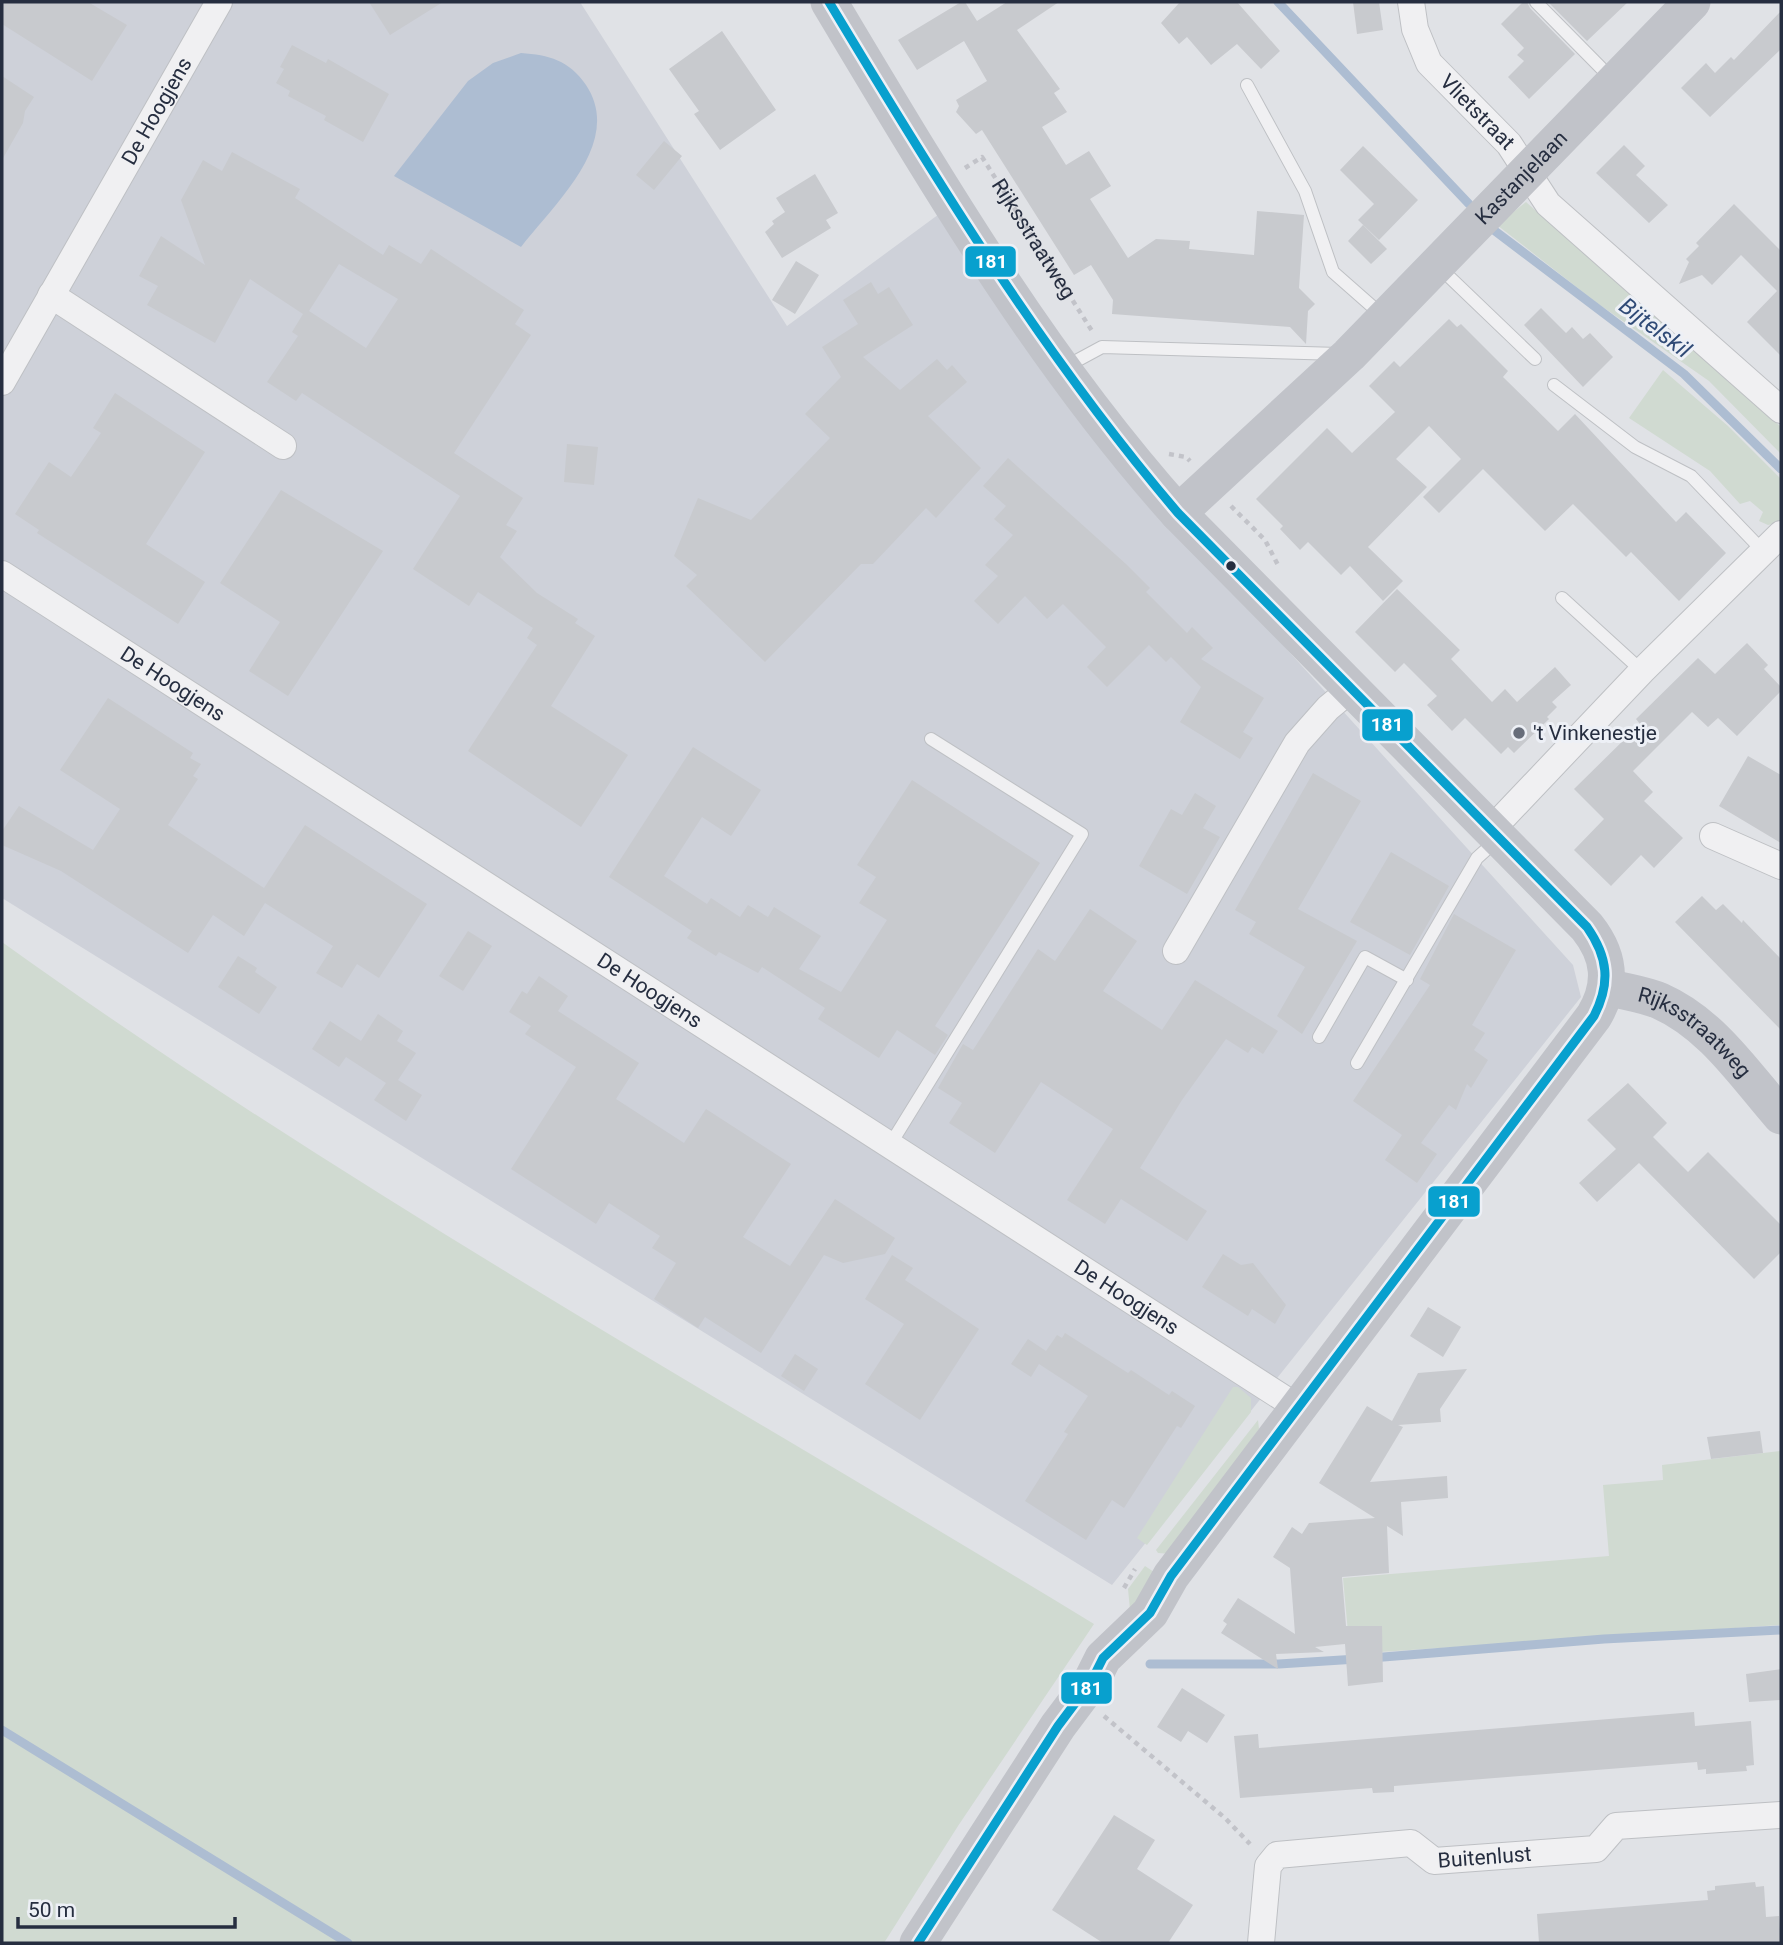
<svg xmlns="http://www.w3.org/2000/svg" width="1783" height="1945" font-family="Roboto,sans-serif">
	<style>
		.built { fill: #ced1d9 }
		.green { fill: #d0dad1 }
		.water { fill: #adbdd2 }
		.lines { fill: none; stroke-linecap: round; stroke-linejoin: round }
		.stream { stroke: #adbdd2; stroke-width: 9 }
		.building { fill: #c8cace; fill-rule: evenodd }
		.lane-casing { stroke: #bec0c4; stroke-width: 14 }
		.street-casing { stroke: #bec0c4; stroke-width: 28 }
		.path { stroke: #c2c3c9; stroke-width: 4.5; stroke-dasharray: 5 5; stroke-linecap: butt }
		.lane { stroke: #f0f0f2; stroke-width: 12 }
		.street { stroke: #f0f0f2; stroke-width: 26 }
		.secondary { stroke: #c1c3c9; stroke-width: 37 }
		.bus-1-casing { stroke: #edf0f6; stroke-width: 14 }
		.bus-1 { stroke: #08a0ce; stroke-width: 9 }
		.bus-dot { fill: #262e40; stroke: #edf0f6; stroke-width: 2.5 }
		.poi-dot { fill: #676d7a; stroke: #edf0f6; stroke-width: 2.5 }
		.labels { text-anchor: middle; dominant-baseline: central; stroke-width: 6; stroke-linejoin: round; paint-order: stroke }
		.street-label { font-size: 21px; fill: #262e40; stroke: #edf0f6 }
		.poi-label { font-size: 21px; fill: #262e40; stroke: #edf0f6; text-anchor: start }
		.water-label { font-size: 23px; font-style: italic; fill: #2f4a76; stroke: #edf0f6 }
		.line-badge { stroke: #edf0f6; stroke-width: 2.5 }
		.badge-label { font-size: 19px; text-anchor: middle; font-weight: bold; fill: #fff }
	</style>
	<rect width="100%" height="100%" fill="#e0e2e6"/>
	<path class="built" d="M 2,2 L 580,2 L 787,326 L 950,206 L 1119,464 L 1573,965 L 1581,997 L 1112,1585 L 2,898 Z"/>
	<path class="green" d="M 1526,202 L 1781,427 L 1781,454 L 1709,381 L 1597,303 L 1497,225 Z
		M 1663,370 L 1728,426 L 1781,479 L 1781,522 L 1768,525 L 1759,521 L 1763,512 L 1750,501 L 1740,504 L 1710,471 L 1629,418 Z
		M 2,942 C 350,1192 728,1401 1094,1624 L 958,1826 L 884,1943 L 2,1943 Z
		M 1233,1387 L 1238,1387 L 1251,1398 L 1251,1412 L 1147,1545 L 1137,1538 Z
		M 1258,1420 L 1259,1429 L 1171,1554 L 1158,1553 L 1156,1550 Z
		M 1781,1451 L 1781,1625 L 1350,1654 L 1343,1578 L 1609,1556 L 1603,1485 L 1663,1480 L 1662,1465 Z
		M 1145,1566 L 1157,1574 L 1131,1620 L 1128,1589 Z"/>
	<path class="water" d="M 521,53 C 549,55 569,60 586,85 C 624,142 555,203 521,247 L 394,176 L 468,81 L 493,63 Z"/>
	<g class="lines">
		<path class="stream" d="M 1278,2 L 1469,204
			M 1495,231 L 1684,374 L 1781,469
			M 1371,1658 L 1604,1639 L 1781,1630
			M 1150,1664 L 1279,1664 L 1357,1659
			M 2,1730 L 348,1943"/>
	</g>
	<path class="building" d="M 2,2 L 88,2 L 127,25 L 92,81 L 2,24 Z
		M 369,2 L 443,2 L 390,35 Z
		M 961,2 L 965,2 L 977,21 L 1007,2 L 1059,2 L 1017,30 L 1060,89 L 1054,93 L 1067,112 L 1042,127 L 1066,165 L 1089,151 L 1111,186 L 1090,199 L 1128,258 L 1156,239 L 1190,241 L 1189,249 L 1254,255 L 1257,211 L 1304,215 L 1299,288 L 1315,304 L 1308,311 L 1306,344 L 1290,327 L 1112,314 L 1113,300 L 1091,265 L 1074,275 L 982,130 L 976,134 L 956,112 L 959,106 L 956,100 L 987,81 L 964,41 L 917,70 L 898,40 Z
		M 1180,2 L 1237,2 L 1280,51 L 1261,69 L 1237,44 L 1211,65 L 1187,37 L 1179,44 L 1161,23 Z
		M 1353,2 L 1379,2 L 1383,30 L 1357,34 Z
		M 1523,2 L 1527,2 L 1530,8 L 1575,54 L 1529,99 L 1508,77 L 1524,61 L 1517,55 L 1524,48 L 1501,24 Z
		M 1548,2 L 1628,2 L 1587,41 Z
		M 1781,11 L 1781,49 L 1710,117 L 1681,88 L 1706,63 L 1715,73 L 1731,57 L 1734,60 Z
		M 722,31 L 776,110 L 720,150 L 694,114 L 699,111 L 669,69 Z
		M 292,45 L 326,63 L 328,59 L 389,94 L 363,142 L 324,120 L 326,116 L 288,96 L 290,91 L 276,83 L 284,69 L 280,67 Z
		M 2,76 L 34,97 L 25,111 L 23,123 L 2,160 Z
		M 664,141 L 682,156 L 654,190 L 636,175 Z
		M 1624,145 L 1645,166 L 1636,175 L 1668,205 L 1649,223 L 1596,173 Z
		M 1363,146 L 1418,200 L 1379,240 L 1358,220 L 1374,204 L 1340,170 Z
		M 232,152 L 300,189 L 295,198 L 383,255 L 389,245 L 421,264 L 431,249 L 524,310 L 515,324 L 531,335 L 454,453 L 523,498 L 506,525 L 517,531 L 500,557 L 537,593 L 578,619 L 575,623 L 595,636 L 551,706 L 628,755 L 581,827 L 468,751 L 537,645 L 527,638 L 533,628 L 478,592 L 469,606 L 413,569 L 460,496 L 302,393 L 296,401 L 267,382 L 298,336 L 292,332 L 303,314 L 250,279 L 215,343 L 147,305 L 158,286 L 139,276 L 161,236 L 205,265 L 181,200 L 203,160 L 222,171 ZM 339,264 L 398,299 L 366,348 L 309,311 Z
		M 815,174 L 838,213 L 826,220 L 831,228 L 782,258 L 765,232 L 774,224 L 772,221 L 785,212 L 776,198 Z
		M 1734,204 L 1781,251 L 1781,356 L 1747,322 L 1777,291 L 1741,255 L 1712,285 L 1702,275 L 1679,284 L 1689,262 L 1686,259 L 1699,246 L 1696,243 Z
		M 1363,225 L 1387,249 L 1371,264 L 1348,241 Z
		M 796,261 L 819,275 L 795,314 L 772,300 Z
		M 871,282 L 878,294 L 889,287 L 913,325 L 863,357 L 900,390 L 937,359 L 947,370 L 952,365 L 967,382 L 928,416 L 981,468 L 936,518 L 926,508 L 873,564 L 861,564 L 765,662 L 686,586 L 697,575 L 674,556 L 698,498 L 751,520 L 830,438 L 805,414 L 841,377 L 822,347 L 858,324 L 843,300 Z
		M 1541,308 L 1566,333 L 1572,327 L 1583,339 L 1590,333 L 1613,357 L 1583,387 L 1524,325 Z
		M 1449,319 L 1457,327 L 1461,324 L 1508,371 L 1503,377 L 1558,431 L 1575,414 L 1676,522 L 1686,512 L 1726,553 L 1679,601 L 1631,552 L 1626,557 L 1573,504 L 1545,531 L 1483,469 L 1439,513 L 1423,497 L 1461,459 L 1429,426 L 1396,459 L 1427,487 L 1368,547 L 1403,581 L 1383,601 L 1350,566 L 1341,575 L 1308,542 L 1300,550 L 1280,529 L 1283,526 L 1256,499 L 1327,428 L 1352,453 L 1395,412 L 1369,386 L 1394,361 L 1400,367 Z
		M 115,393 L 205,452 L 146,544 L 205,582 L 178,624 L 37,533 L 39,530 L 15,514 L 49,462 L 71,477 L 101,433 L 93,428 Z
		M 567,444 L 598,447 L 594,485 L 564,482 Z
		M 1008,458 L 1126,564 L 1150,588 L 1146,592 L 1187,633 L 1192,627 L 1213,648 L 1201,659 L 1264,698 L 1243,732 L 1253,738 L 1240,759 L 1180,722 L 1201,687 L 1171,657 L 1166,662 L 1149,645 L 1107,687 L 1087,667 L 1106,647 L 1063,604 L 1047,619 L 1025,596 L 998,624 L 974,601 L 998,576 L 985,565 L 1013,535 L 994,519 L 1006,506 L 983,486 Z
		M 281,490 L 383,551 L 288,696 L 249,671 L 280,622 L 220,583 Z
		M 1397,589 L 1460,650 L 1451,659 L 1492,702 L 1505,689 L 1517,702 L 1555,667 L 1571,685 L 1552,702 L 1557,707 L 1547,717 L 1549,719 L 1514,753 L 1508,747 L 1501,754 L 1465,718 L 1452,731 L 1427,705 L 1437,696 L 1404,663 L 1395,672 L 1355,632 Z
		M 1747,643 L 1768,665 L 1764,669 L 1781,687 L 1781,691 L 1737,736 L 1718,718 L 1708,727 L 1692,712 L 1633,771 L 1653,792 L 1644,801 L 1683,838 L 1654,868 L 1641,855 L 1611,886 L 1574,850 L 1604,819 L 1574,789 L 1640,724 L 1636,719 L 1698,658 L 1715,674 Z
		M 108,698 L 193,753 L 190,758 L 201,764 L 193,776 L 198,779 L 168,825 L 264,888 L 305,825 L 427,904 L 379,978 L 357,964 L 342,988 L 316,973 L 333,946 L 265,903 L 244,936 L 213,915 L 188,953 L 61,871 L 2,845 L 2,831 L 19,806 L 93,850 L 120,809 L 60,770 Z
		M 693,747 L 761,790 L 731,836 L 702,817 L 664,876 L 707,904 L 711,898 L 740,917 L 748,905 L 768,917 L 774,907 L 821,936 L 799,969 L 841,992 L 887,920 L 859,903 L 876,877 L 857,865 L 912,780 L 1040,863 L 935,1026 L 948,1035 L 935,1055 L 897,1030 L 879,1058 L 818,1019 L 825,1008 L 762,967 L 758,973 L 719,952 L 716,956 L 687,938 L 692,931 L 609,877 Z
		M 1748,756 L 1781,775 L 1781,843 L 1719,806 Z
		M 1313,773 L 1361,801 L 1298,909 L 1357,941 L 1302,1034 L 1277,1016 L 1305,967 L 1249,934 L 1256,922 L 1235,910 Z
		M 1195,793 L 1216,806 L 1203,828 L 1220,837 L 1187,894 L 1139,866 L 1171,809 L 1182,815 Z
		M 1391,852 L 1449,886 L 1410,955 L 1350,922 Z
		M 1702,896 L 1716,910 L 1723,904 L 1742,923 L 1743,920 L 1781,959 L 1781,1030 L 1675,922 Z
		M 1090,909 L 1137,941 L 1103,991 L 1162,1030 L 1195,980 L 1278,1031 L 1263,1054 L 1252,1047 L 1248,1053 L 1226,1039 L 1182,1100 L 1140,1168 L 1207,1211 L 1187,1241 L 1121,1199 L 1105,1224 L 1067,1200 L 1113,1129 L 1041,1082 L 995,1153 L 949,1123 L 962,1103 L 938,1088 L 963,1044 L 973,1050 L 1038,949 L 1055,961 Z
		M 1454,914 L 1516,950 L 1472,1025 L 1485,1033 L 1474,1050 L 1488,1060 L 1471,1088 L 1467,1084 L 1456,1110 L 1449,1105 L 1421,1143 L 1437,1154 L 1417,1183 L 1385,1160 L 1402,1135 L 1353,1101 L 1430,985 L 1420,979 Z
		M 468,931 L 492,946 L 463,991 L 439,976 Z
		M 238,956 L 257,968 L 255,972 L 277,987 L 259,1014 L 218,987 Z
		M 539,976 L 568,996 L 558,1011 L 639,1063 L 616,1099 L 684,1143 L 706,1109 L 791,1164 L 743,1237 L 790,1266 L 835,1199 L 895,1238 L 885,1254 L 843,1263 L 824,1255 L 761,1353 L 705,1317 L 698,1328 L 654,1299 L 676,1263 L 652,1248 L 660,1236 L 609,1203 L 596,1224 L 511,1169 L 576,1067 L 525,1034 L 531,1026 L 509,1012 L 522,991 L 527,994 Z
		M 378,1014 L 403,1031 L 397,1041 L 416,1053 L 398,1080 L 422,1095 L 406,1121 L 374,1100 L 386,1083 L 346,1057 L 339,1067 L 312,1049 L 330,1021 L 361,1041 Z
		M 1628,1083 L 1667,1123 L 1653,1137 L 1688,1172 L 1708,1152 L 1781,1225 L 1781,1252 L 1754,1279 L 1639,1163 L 1597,1202 L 1579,1183 L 1616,1149 L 1587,1120 Z
		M 1223,1254 L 1241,1265 L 1253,1263 L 1286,1305 L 1275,1324 L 1252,1309 L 1248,1316 L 1202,1287 Z
		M 892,1255 L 913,1268 L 905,1280 L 979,1329 L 920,1420 L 865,1384 L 904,1324 L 865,1299 Z
		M 1428,1307 L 1461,1327 L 1443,1357 L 1410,1336 Z
		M 1065,1333 L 1128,1373 L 1131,1370 L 1169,1395 L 1172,1391 L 1195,1406 L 1181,1428 L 1177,1426 L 1124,1508 L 1112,1500 L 1086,1540 L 1025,1501 L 1068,1434 L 1064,1432 L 1088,1396 L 1039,1364 L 1031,1377 L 1011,1364 L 1028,1339 L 1046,1351 L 1057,1335 L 1062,1338 Z
		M 795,1354 L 818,1369 L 804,1391 L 781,1376 Z
		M 1467,1369 L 1440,1409 L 1441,1422 L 1398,1425 L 1403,1427 L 1370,1482 L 1447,1476 L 1448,1498 L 1401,1502 L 1403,1536 L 1387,1526 L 1389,1573 L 1342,1577 L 1346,1626 L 1382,1626 L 1383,1682 L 1348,1686 L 1345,1644 L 1315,1647 L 1324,1652 L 1276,1654 L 1278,1669 L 1221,1633 L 1227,1624 L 1223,1621 L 1238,1598 L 1295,1634 L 1290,1568 L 1273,1557 L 1292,1527 L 1302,1534 L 1309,1523 L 1375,1518 L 1319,1483 L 1367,1406 L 1392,1421 L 1418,1373 Z
		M 1760,1431 L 1763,1453 L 1711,1459 L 1707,1437 Z
		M 1781,1669 L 1781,1700 L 1749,1702 L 1746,1674 Z
		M 1182,1688 L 1225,1715 L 1207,1743 L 1188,1731 L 1181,1742 L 1157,1727 Z
		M 1694,1712 L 1695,1726 L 1751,1721 L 1754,1765 L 1746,1766 L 1747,1771 L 1706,1774 L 1706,1769 L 1698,1770 L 1697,1762 L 1394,1786 L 1394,1792 L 1373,1793 L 1372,1788 L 1240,1798 L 1234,1736 L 1258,1734 L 1259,1748 Z
		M 1114,1815 L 1155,1840 L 1137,1869 L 1193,1905 L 1168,1943 L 1103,1943 L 1052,1910 Z
		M 1755,1882 L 1756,1887 L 1764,1886 L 1766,1917 L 1779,1916 L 1781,1943 L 1539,1943 L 1537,1914 L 1708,1900 L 1707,1891 L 1715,1890 L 1715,1886 Z"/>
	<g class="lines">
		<g class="lane-casing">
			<path id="lane" d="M 1536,2 L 1612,79
				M 1247,85 L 1305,191 L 1333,272 L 1383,316
				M 1439,267 L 1535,359
				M 1065,367 L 1102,347 L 1339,354
				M 1554,385 L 1635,447 L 1691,476 L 1763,551
				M 1562,598 L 1642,671
				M 1319,1037 L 1365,957 L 1407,980
				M 1357,1063 L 1477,858 L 1498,839
				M 890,1145 L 1082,834 L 931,739"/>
		</g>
		<g class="street-casing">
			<g id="street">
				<path id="s2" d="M 1411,2 L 1415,29 L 1429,63 L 1509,144 L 1548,204 L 1781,410"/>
				<path d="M 51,295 L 283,446"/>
				<path id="s3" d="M 2,382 L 219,2"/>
				<path id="s4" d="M 2,574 L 1297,1407"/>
				<path d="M 1492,829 L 1642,671 L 1781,534"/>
				<path d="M 1713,836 L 1781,866"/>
				<path d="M 1176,951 L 1297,743 L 1328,708 L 1351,689"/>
				<path id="s5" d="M 1261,1943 L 1268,1866 L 1277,1855 L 1411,1843 L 1434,1861 L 1596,1849 L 1616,1826 L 1781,1815"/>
			</g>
		</g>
		<g class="path">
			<path id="s1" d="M 965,168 L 982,157 L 1092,331"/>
			<path d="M 1169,454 L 1186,457 L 1190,461"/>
			<path d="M 1231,506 L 1265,540 L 1279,567"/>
			<path d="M 1124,1588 L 1135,1569"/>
			<path d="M 1104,1716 L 1225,1818 L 1250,1844"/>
		</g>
		<use href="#lane" class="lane"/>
		<use href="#street" class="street"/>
		<g class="secondary">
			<path d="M 829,2 C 935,179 1040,359 1178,513 L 1587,927 C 1610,956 1613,984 1594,1016 L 1171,1576 L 1150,1613 L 1103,1658 L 1091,1682 L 1058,1726 L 918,1943"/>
			<path id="s6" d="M 1178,513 L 1349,355 L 1692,2"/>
			<path id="s7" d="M 1608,987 C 1625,992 1644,994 1660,1001 C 1712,1024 1745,1075 1781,1116"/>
		</g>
		<g class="bus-1-casing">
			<path id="bus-1" d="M 829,2 C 936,180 1043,355 1178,513 L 1587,927 C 1608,957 1611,983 1594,1016 L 1171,1576 L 1150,1613 L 1103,1658 L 1091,1682 L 1058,1726 L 918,1943"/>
		</g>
		<use href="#bus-1" class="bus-1"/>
	</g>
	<circle class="bus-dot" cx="1231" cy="566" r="6"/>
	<circle class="poi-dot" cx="1519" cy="733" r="7"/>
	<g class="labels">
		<g class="street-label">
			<text stroke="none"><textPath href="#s3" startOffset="312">De Hoogjens</textPath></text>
			<text stroke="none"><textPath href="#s2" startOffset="133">Vlietstraat</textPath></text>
			<text stroke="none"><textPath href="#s6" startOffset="480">Kastanjelaan</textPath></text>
			<text stroke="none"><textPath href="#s1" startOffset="117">Rijksstraatweg</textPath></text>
			<text stroke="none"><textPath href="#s4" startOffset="203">De Hoogjens</textPath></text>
			<text stroke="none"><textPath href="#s4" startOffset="770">De Hoogjens</textPath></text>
			<text stroke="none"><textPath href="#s7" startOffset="100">Rijksstraatweg</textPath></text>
			<text stroke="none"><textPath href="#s4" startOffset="1337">De Hoogjens</textPath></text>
			<text stroke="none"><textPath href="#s5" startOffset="306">Buitenlust</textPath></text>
		</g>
		<g class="poi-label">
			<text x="1533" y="733">'t Vinkenestje</text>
		</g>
		<g class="water-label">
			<text transform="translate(1655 328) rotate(37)">Bijtelskil</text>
		</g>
	</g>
	<g class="line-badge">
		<rect x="964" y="245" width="53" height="33" rx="7" fill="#08a0ce"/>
		<rect x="1361" y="708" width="53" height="34" rx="7" fill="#08a0ce"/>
		<rect x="1427" y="1185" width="54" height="33" rx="7" fill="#08a0ce"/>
		<rect x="1060" y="1671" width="53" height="34" rx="7" fill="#08a0ce"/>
	</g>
	<g class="badge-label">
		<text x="991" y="268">181</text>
		<text x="1387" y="731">181</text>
		<text x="1454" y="1208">181</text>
		<text x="1086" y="1695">181</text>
	</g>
	<rect width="1783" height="1945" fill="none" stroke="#262e40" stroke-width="7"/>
	<path d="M18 1917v10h217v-10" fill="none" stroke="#262e40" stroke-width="3.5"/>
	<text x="28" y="1917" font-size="21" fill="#262e40" stroke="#edf0f6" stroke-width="5" paint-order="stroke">50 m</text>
</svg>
